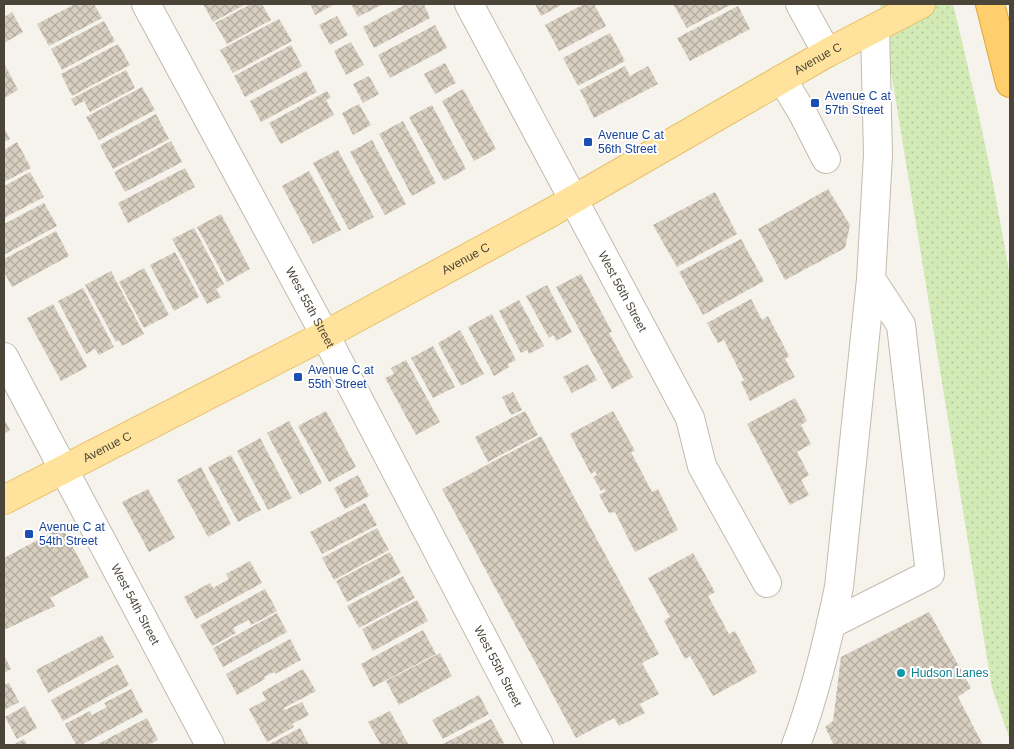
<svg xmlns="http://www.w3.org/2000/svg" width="1014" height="749" font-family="Arial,sans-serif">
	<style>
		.grass { fill: url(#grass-dots) }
		.building { fill: url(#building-cross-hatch) }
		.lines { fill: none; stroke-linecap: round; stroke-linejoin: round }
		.minor-casing { stroke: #c2bbae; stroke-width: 30 }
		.major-casing { stroke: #e6c16a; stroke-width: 30 }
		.highway-casing { stroke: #e0a43c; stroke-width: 30 }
		.minor { stroke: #fff; stroke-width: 28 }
		.major { stroke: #ffe39c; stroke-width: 28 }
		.highway { stroke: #ffcf6e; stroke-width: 28 }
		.transit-dot { fill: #1a4fb4; stroke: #fff; stroke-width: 2 }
		.culture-dot { fill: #0f9aa8; stroke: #fff; stroke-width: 2 }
		.labels { text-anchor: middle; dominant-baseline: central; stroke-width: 4; stroke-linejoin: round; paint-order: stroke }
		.street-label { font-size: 12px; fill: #4b4439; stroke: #fff }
		.transit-label { font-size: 12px; fill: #164399; stroke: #fff; text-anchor: start }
		.culture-label { font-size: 12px; fill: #0d838f; stroke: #fff; text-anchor: start }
	</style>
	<defs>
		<pattern id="grass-dots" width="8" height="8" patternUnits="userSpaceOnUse" patternTransform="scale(1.25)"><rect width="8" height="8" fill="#d2eab5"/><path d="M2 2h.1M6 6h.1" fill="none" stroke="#b6ca9c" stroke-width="1.8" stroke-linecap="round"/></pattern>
		<pattern id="building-cross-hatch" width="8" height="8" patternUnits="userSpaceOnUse" patternTransform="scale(1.25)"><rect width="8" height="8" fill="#d8cfc1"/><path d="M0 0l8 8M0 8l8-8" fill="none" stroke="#b1aa9e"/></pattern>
	</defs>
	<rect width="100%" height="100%" fill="#f6f3ec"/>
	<path class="grass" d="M 880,4 L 953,4 C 975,94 995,186 1010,278 L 1010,740 L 992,688 Z"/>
	<path class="building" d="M 75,4 L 94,4 L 102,18 L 49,46 L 37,24 Z
		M 203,4 L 246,4 L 213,22 Z
		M 251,4 L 262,4 L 271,20 L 227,44 L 215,23 Z
		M 310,4 L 335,4 L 315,15 Z
		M 351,4 L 383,4 L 358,17 Z
		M 406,4 L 424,4 L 430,18 L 374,48 L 363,27 Z
		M 535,4 L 563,4 L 541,16 Z
		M 584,4 L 594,4 L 606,26 L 559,51 L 545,25 Z
		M 673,4 L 732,4 L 687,28 Z
		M 738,6 L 750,29 L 690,61 L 677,38 Z
		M 12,12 L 23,32 L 4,43 L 4,17 Z
		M 337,16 L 348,35 L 330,45 L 319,25 Z
		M 279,19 L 292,41 L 233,73 L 220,50 Z
		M 104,21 L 115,41 L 62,70 L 51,49 Z
		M 435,25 L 447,48 L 390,78 L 378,55 Z
		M 610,33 L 625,61 L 578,86 L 563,58 Z
		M 351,42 L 364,65 L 346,75 L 334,51 Z
		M 118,44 L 130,65 L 72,96 L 61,74 Z
		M 291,45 L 302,66 L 245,97 L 234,76 Z
		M 4,63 L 18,90 L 4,98 Z
		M 445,63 L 456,83 L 435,94 L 424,74 Z
		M 625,66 L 630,76 L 648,66 L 658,84 L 594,118 L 580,90 Z
		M 126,70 L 135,88 L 90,112 L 84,101 L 75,106 L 71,99 Z
		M 306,71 L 317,92 L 261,122 L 250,101 Z
		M 369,76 L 379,94 L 363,103 L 353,84 Z
		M 142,87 L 155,110 L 99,140 L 86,117 Z
		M 463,89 L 496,149 L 474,161 L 442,101 Z
		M 327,91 L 331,97 L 326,100 L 334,115 L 281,144 L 269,123 Z
		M 359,104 L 371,125 L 353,135 L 342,113 Z
		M 432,105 L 466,169 L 444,181 L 409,117 Z
		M 156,114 L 169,139 L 113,169 L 100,145 Z
		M 403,121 L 436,183 L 412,196 L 379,134 Z
		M 4,128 L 10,139 L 4,142 Z
		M 372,140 L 406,204 L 385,215 L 350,152 Z
		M 171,141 L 182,162 L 125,192 L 114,172 Z
		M 17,142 L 31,168 L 4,182 L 4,150 Z
		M 338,150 L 374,217 L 349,230 L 313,163 Z
		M 185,168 L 195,187 L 128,223 L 118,203 Z
		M 309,171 L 341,230 L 313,244 L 282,186 Z
		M 30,172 L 44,197 L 4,218 L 4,186 Z
		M 828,189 L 850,225 L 845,248 L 785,280 L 758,229 Z
		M 715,192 L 737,234 L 677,267 L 653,225 Z
		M 44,203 L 57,226 L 4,255 L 4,224 Z
		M 221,214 L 250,269 L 227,282 L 197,227 Z
		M 194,228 L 224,284 L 216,289 L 221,297 L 207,304 L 172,239 Z
		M 56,231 L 69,256 L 12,287 L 4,272 L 4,259 Z
		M 741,239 L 764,281 L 703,315 L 679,272 Z
		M 175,252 L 199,297 L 174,311 L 150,265 Z
		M 144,268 L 169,315 L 144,328 L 119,282 Z
		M 111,271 L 144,334 L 122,346 L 119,340 L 116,342 L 85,285 Z
		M 581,274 L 612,332 L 609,333 L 633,377 L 612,389 L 556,287 Z
		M 547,285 L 572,332 L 556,341 L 554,335 L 549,338 L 526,296 Z
		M 83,288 L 114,347 L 99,355 L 95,349 L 86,354 L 58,301 Z
		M 751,299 L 762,320 L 768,316 L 789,356 L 785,359 L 795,377 L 750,401 L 741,382 L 744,380 L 724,340 L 718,343 L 707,323 Z
		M 519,300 L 544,346 L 529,354 L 527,350 L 521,353 L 499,311 Z
		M 53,304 L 87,367 L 61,381 L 27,318 Z
		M 492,314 L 516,360 L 508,364 L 509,367 L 494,376 L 468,327 Z
		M 460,330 L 484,374 L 461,386 L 438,343 Z
		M 433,346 L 455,387 L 433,398 L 411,358 Z
		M 406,360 L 440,422 L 416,435 L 385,378 L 394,374 L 391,368 Z
		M 588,364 L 597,380 L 572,393 L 563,377 Z
		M 513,392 L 522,410 L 511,415 L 502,397 Z
		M 795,398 L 807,421 L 801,425 L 811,444 L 797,452 L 809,475 L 801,480 L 809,495 L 790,505 L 747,424 Z
		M 326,411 L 356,467 L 329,482 L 298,426 Z
		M 525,411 L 538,435 L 488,462 L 475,437 Z
		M 613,411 L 635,451 L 631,452 L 652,492 L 658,489 L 678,530 L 635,552 L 615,512 L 609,513 L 599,495 L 606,491 L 604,489 L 601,491 L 593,477 L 597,475 L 595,471 L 591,474 L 570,434 Z
		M 4,419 L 10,430 L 4,434 Z
		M 289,421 L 322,483 L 300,495 L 267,433 Z
		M 541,436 L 659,654 L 642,663 L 659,694 L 640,704 L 645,713 L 619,726 L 614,718 L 576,738 L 442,489 Z
		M 260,438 L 292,498 L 268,510 L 237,451 Z
		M 231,455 L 261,510 L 238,522 L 208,467 Z
		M 201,467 L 231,524 L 208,537 L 177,480 Z
		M 358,475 L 369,496 L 345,509 L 334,488 Z
		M 148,489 L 175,538 L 149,552 L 122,502 Z
		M 365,503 L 377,525 L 322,554 L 310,532 Z
		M 62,527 L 89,577 L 50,598 L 55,606 L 4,630 L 4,558 Z
		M 377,528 L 389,550 L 334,580 L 322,558 Z
		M 390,552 L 401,573 L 347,602 L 336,581 Z
		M 693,553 L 715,592 L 708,596 L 729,634 L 735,631 L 757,672 L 713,696 L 690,656 L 685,659 L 664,621 L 670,617 L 648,578 Z
		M 250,561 L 262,583 L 196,619 L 184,597 L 210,583 L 213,588 L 229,579 L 226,574 Z
		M 403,576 L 415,598 L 359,628 L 347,606 Z
		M 265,589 L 277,611 L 251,625 L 249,620 L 233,628 L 236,633 L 212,646 L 200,625 Z
		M 417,600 L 428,621 L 373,651 L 362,629 Z
		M 929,612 L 971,688 L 958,697 L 983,745 L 834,745 L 825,727 L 833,721 L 841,657 Z
		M 277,613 L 287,632 L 223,667 L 213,648 Z
		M 423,630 L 436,654 L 373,687 L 361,664 Z
		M 102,635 L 114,657 L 48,693 L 36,670 Z
		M 290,639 L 301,660 L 275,674 L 274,672 L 264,677 L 265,679 L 237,695 L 226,674 Z
		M 440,653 L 452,676 L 399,705 L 386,681 Z
		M 4,655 L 11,669 L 4,673 Z
		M 118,664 L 129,685 L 63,721 L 51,700 Z
		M 303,669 L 316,691 L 284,708 L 285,710 L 302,702 L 309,715 L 292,724 L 294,727 L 267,742 L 249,709 L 266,700 L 262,692 Z
		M 9,683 L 19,702 L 4,710 L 4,685 Z
		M 131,689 L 143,712 L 81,745 L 76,745 L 65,724 L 90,711 L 92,715 L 107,707 L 104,703 Z
		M 479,695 L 489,714 L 443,739 L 432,720 Z
		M 25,706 L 37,728 L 17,739 L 5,717 Z
		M 390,711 L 403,735 L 409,745 L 381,745 L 368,722 Z
		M 147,718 L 158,740 L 148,745 L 96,745 Z
		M 491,719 L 504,743 L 500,745 L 441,745 Z
		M 300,728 L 309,745 L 268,745 Z
		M 24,739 L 27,745 L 13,745 Z"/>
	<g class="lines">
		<g class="minor-casing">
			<g id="minor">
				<path id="s1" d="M 146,4 L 325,335 L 539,745"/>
				<path id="s2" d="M 469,4 L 690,418 L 702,466 L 767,583"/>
				<path d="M 800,4 L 827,53"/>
				<path d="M 782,79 L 802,112 L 826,159"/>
				<path id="s3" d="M 4,357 L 210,745"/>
				<path d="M 831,624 L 930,574 L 901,325 L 871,279"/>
				<path d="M 796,745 C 815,695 828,640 839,587 L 871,279 L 878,155 L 875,29"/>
			</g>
		</g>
		<g class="major-casing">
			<g id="major">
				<path id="s4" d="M 4,500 L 325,335 L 550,213 L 827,53 L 921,4"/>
			</g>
		</g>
		<g class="highway-casing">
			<path id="highway" d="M 990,4 L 1010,83"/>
		</g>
		<use href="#minor" class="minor"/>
		<use href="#major" class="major"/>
		<use href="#highway" class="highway"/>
	</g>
	<g class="transit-dot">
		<rect x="810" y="98" width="10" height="10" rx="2.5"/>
		<rect x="583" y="137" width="10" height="10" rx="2.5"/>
		<rect x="293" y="372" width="10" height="10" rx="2.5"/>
		<rect x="24" y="529" width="10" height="10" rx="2.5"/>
	</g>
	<circle class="culture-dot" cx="901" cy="673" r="5"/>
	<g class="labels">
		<g class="street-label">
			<text stroke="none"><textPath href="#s4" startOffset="926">Avenue C</textPath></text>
			<text stroke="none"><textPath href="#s4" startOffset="521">Avenue C</textPath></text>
			<text stroke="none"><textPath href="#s2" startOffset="326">West 56th Street</textPath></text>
			<text stroke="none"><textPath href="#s1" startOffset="345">West 55th Street</textPath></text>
			<text stroke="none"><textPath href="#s4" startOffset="116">Avenue C</textPath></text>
			<text stroke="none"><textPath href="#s3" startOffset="280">West 54th Street</textPath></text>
			<text stroke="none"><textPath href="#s1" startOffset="750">West 55th Street</textPath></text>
		</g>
		<g class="transit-label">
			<text x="825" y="96">Avenue C at<tspan x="825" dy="14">57th Street</tspan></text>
			<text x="598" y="135">Avenue C at<tspan x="598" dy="14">56th Street</tspan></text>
			<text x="308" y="370">Avenue C at<tspan x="308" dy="14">55th Street</tspan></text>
			<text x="39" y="527">Avenue C at<tspan x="39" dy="14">54th Street</tspan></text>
		</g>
		<g class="culture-label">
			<text x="911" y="673">Hudson Lanes</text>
		</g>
	</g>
	<rect width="1014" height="749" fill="none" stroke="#4b4439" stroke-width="10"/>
</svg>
